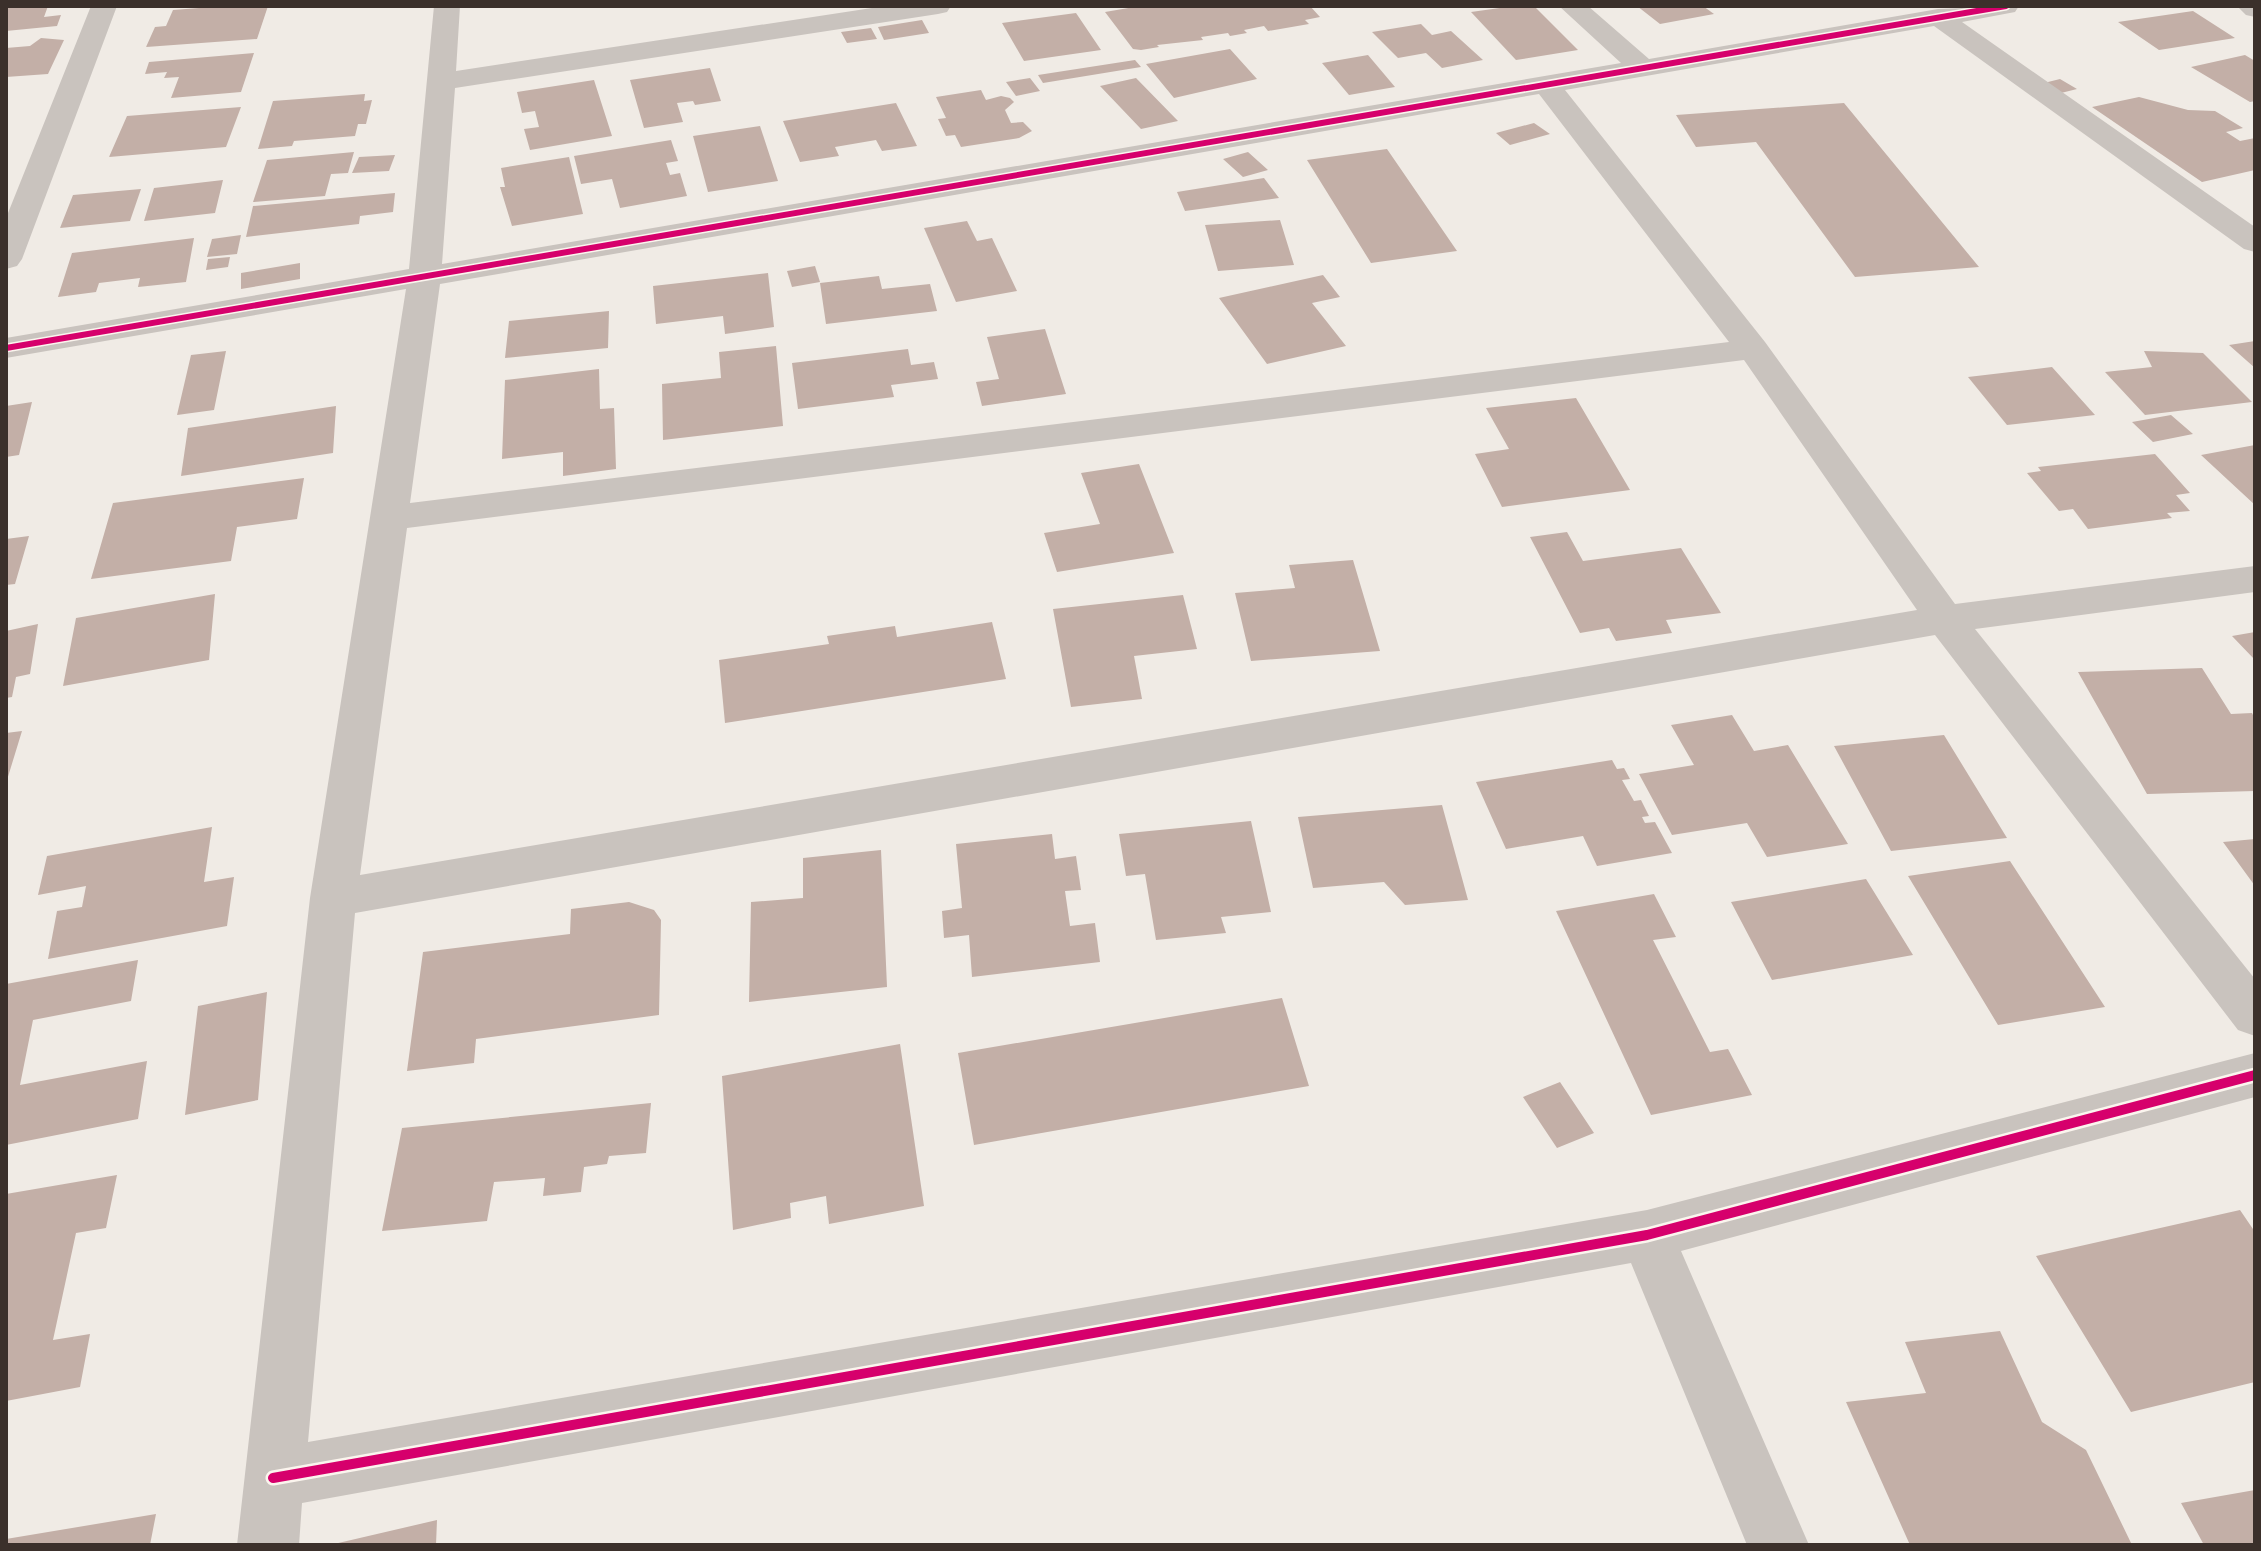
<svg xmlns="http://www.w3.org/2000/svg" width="2261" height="1551" font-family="Barlow,sans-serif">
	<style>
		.building { fill: #c3afa7 }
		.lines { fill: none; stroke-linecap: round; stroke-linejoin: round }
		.street { fill: #c9c3be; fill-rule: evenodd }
		.cycleway-far1-casing { stroke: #fbf5ee; stroke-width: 9 }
		.cycleway-casing { stroke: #fbf5ee; stroke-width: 15 }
		.cycleway-far1 { stroke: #d6006c; stroke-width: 6 }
		.cycleway { stroke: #d6006c; stroke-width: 10 }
	</style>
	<rect width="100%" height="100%" fill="#f0ebe5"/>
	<path class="building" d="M 6,6 L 48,6 L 44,17 L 61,15 L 57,26 L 6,31 Z
		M 225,6 L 268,6 L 257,39 L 146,47 L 155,27 L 166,26 L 173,10 Z
		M 1140,6 L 1310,6 L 1320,17 L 1305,20 L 1309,24 L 1268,31 L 1264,26 L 1244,30 L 1247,33 L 1230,36 L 1228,33 L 1201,37 L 1203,40 L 1157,45 L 1159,47 L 1141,50 L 1133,49 L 1105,12 Z
		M 1514,6 L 1534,6 L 1578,50 L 1516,60 L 1471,12 Z
		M 1637,6 L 1703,6 L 1714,14 L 1660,24 Z
		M 2193,11 L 2235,38 L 2159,50 L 2118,22 Z
		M 1076,13 L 1101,50 L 1024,61 L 1002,23 Z
		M 922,20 L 929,33 L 884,40 L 878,27 Z
		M 1421,24 L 1432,35 L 1451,31 L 1483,60 L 1442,68 L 1426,53 L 1398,58 L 1372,32 Z
		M 871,28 L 877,39 L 847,43 L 841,32 Z
		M 41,38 L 64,40 L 48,74 L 6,77 L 6,48 L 30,46 Z
		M 1230,49 L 1257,79 L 1174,98 L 1146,64 Z
		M 254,53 L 241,92 L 171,98 L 179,77 L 164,78 L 167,72 L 145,74 L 149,62 Z
		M 1368,55 L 1395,87 L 1349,95 L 1322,63 Z
		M 2245,55 L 2255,61 L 2255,101 L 2250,102 L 2191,67 Z
		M 1135,60 L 1141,67 L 1043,83 L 1038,75 Z
		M 710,68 L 721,101 L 695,105 L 693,101 L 677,103 L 683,122 L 644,128 L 630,80 Z
		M 1030,78 L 1040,91 L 1016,96 L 1006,82 Z
		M 1136,78 L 1178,121 L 1141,129 L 1100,86 Z
		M 2060,79 L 2077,89 L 2057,94 L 2040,84 Z
		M 594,80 L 612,136 L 530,150 L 524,129 L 539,127 L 535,111 L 522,113 L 517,92 Z
		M 981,90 L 986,100 L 1001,96 L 1010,98 L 1014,102 L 1005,110 L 1011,123 L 1023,122 L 1032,131 L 1019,138 L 961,147 L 955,135 L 946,136 L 938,119 L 946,118 L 936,97 Z
		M 365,94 L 364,101 L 372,100 L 366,124 L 358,124 L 355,136 L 294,141 L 292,146 L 258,149 L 273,101 Z
		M 2139,97 L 2188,110 L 2215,111 L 2243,128 L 2226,132 L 2240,141 L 2255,138 L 2255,170 L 2202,182 L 2092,107 Z
		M 896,103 L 917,146 L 882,151 L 876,140 L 835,147 L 839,156 L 800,162 L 783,121 Z
		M 1844,103 L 1979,267 L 1855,277 L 1756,142 L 1696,147 L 1676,115 Z
		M 241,107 L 226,147 L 109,157 L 127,116 Z
		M 1534,123 L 1550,134 L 1510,145 L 1496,133 Z
		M 760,126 L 778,181 L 708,192 L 693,136 Z
		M 671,140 L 678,161 L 666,163 L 670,175 L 680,173 L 687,196 L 620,208 L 612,179 L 581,184 L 574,156 Z
		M 1387,149 L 1457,251 L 1371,263 L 1307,160 Z
		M 354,152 L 348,173 L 331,174 L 325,196 L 253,202 L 267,160 Z
		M 1248,152 L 1268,170 L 1243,177 L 1223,159 Z
		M 395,155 L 389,171 L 352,173 L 359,157 Z
		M 569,157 L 583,214 L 512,226 L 500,187 L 505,187 L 501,168 Z
		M 1264,178 L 1279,198 L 1185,211 L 1177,192 Z
		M 223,180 L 215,213 L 144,221 L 154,188 Z
		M 141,189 L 130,221 L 60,228 L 73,195 Z
		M 395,193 L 393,212 L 360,216 L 359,224 L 246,237 L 253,206 Z
		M 1280,220 L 1294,265 L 1218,271 L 1205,225 Z
		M 967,221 L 977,241 L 992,238 L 1017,291 L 956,302 L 924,228 Z
		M 241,235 L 237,254 L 207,257 L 212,239 Z
		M 194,238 L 186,282 L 138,287 L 140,278 L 99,283 L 96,292 L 58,297 L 72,253 Z
		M 230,257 L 228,267 L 206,270 L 208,259 Z
		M 300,263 L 300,279 L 241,289 L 241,273 Z
		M 815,266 L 820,282 L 792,287 L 787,271 Z
		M 768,273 L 774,327 L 725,334 L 723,316 L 656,324 L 653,286 Z
		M 1323,275 L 1340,297 L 1312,303 L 1346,346 L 1267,364 L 1219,298 Z
		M 879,276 L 882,289 L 930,284 L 937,311 L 826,324 L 820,283 Z
		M 609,311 L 608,348 L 505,358 L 509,321 Z
		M 1045,329 L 1066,394 L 982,406 L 976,382 L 999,379 L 987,337 Z
		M 2255,341 L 2255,368 L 2229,345 Z
		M 776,346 L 783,426 L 663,440 L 662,384 L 721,378 L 719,352 Z
		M 908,349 L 911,365 L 934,362 L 938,379 L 891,385 L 894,397 L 798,409 L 792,363 Z
		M 226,351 L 214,410 L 177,415 L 191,355 Z
		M 2144,351 L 2203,353 L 2252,402 L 2145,415 L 2105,372 L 2152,367 Z
		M 2052,367 L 2095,415 L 2007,425 L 1968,377 Z
		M 599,369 L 600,409 L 614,408 L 616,469 L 563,476 L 563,452 L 502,459 L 505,380 Z
		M 1576,398 L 1630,490 L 1502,507 L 1475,454 L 1509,449 L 1486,408 Z
		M 32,402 L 19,455 L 6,457 L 6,406 Z
		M 336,406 L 333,453 L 181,476 L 188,428 Z
		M 2171,415 L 2193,434 L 2153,442 L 2132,422 Z
		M 2255,445 L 2255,505 L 2201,455 Z
		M 2155,454 L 2190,493 L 2176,495 L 2190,511 L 2167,513 L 2172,518 L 2088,529 L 2073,509 L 2059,511 L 2027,473 L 2041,471 L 2038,467 Z
		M 1139,464 L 1174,553 L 1057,572 L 1044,533 L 1100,524 L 1081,473 Z
		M 304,478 L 297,519 L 237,527 L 231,561 L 91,579 L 113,503 Z
		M 1567,532 L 1583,561 L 1681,548 L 1721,613 L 1666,620 L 1672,633 L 1616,641 L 1609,628 L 1580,633 L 1530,537 Z
		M 29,536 L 15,584 L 6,585 L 6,539 Z
		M 1353,560 L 1380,651 L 1251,661 L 1235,593 L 1295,588 L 1289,565 Z
		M 215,594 L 209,660 L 63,686 L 76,618 Z
		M 1183,595 L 1197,649 L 1134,656 L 1142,699 L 1071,707 L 1053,609 Z
		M 992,622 L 1006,679 L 725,723 L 719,660 L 829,644 L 827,636 L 895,626 L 897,637 Z
		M 38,624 L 30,674 L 16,677 L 12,697 L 6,698 L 6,631 Z
		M 2255,632 L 2255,660 L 2232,636 Z
		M 2202,668 L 2231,714 L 2252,713 L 2255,719 L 2255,791 L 2147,794 L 2078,672 Z
		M 1732,715 L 1754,751 L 1788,745 L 1848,844 L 1767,857 L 1747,823 L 1672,835 L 1639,774 L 1694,765 L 1671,725 Z
		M 22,731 L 7,780 L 6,780 L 6,733 Z
		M 1944,735 L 2007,838 L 1891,851 L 1834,746 Z
		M 1612,760 L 1617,769 L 1624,768 L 1630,779 L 1622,780 L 1634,801 L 1641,800 L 1649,816 L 1642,817 L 1645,823 L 1655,822 L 1672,853 L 1597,866 L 1583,836 L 1506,849 L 1476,782 Z
		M 1442,805 L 1468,900 L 1405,905 L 1384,882 L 1313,888 L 1298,817 Z
		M 1251,821 L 1271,912 L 1221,917 L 1226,933 L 1156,940 L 1145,874 L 1126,876 L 1119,834 Z
		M 212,827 L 204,882 L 234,877 L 227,926 L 48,959 L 57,911 L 82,907 L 86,886 L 38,895 L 47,856 Z
		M 1052,834 L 1055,859 L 1076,856 L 1081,890 L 1065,891 L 1070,926 L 1095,923 L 1100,962 L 972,977 L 969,935 L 944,938 L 942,911 L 962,908 L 956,844 Z
		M 2255,839 L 2255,886 L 2223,842 Z
		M 881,850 L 887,987 L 749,1002 L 751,902 L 803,898 L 803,858 Z
		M 2010,861 L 2105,1007 L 1998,1025 L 1908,876 Z
		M 1866,879 L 1913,955 L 1772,980 L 1731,902 Z
		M 1654,894 L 1676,937 L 1653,940 L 1710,1052 L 1728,1049 L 1752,1095 L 1651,1115 L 1556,911 Z
		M 629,902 L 654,910 L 661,920 L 659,1015 L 476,1039 L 474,1063 L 407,1071 L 423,952 L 570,934 L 571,909 Z
		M 138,960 L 131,1001 L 33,1020 L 20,1085 L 147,1061 L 138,1119 L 6,1145 L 6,984 Z
		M 267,992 L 258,1100 L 185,1115 L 198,1006 Z
		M 1282,998 L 1309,1086 L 974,1145 L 958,1053 Z
		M 900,1044 L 924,1206 L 829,1224 L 826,1196 L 790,1203 L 791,1218 L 733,1230 L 722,1076 Z
		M 1560,1082 L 1594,1133 L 1557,1148 L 1523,1097 Z
		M 651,1103 L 646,1153 L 609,1156 L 607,1164 L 584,1167 L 581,1192 L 543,1196 L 545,1178 L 494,1182 L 487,1221 L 382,1231 L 402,1128 Z
		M 117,1175 L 106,1228 L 76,1233 L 53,1340 L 90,1334 L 80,1387 L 6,1401 L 6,1194 Z
		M 2240,1210 L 2255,1232 L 2255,1382 L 2131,1412 L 2036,1256 Z
		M 2000,1331 L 2042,1422 L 2086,1450 L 2132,1545 L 1910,1545 L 1846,1402 L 1926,1393 L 1905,1342 Z
		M 2255,1490 L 2255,1545 L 2204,1545 L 2181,1503 Z
		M 156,1514 L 150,1545 L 6,1545 L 6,1539 Z
		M 437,1520 L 436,1545 L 334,1545 L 334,1544 Z"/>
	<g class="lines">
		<path class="street" d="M 91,6 L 117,6 L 22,259 L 17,266 L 6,269 L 6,218 Z
			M 434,6 L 460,6 L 456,71 L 885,6 L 951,6 L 947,12 L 938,14 L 455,88 L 442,264 L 1621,63 L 1559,6 L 1588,6 L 1649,59 L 1938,9 L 2019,6 L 2015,12 L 1962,22 L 2255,227 L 2255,252 L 2244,249 L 1934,26 L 1565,90 L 1765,342 L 1955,604 L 2255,566 L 2255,592 L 1975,629 L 2255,979 L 2255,1036 L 2238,1030 L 1935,635 L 355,913 L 308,1442 L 1647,1210 L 2255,1053 L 2255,1097 L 1681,1251 L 1809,1545 L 1747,1545 L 1631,1263 L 302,1503 L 299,1545 L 237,1545 L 310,898 L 406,289 L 6,358 L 6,338 L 409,269 ZM 1539,94 L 1729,342 L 410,503 L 440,284 ZM 1744,360 L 1917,610 L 360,875 L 407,528 Z
			M 2237,6 L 2255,6 L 2255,17 L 2246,15 Z"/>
		<g class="cycleway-far1-casing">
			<path id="cycleway-far1" d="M 6,348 L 2006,6"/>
		</g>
		<g class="cycleway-casing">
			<path id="cycleway" d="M 273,1478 L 1647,1235 L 2255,1075"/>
		</g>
		<use href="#cycleway-far1" class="cycleway-far1"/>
		<use href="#cycleway" class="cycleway"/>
	</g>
	<rect width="2261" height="1551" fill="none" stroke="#3b302b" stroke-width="16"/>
</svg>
